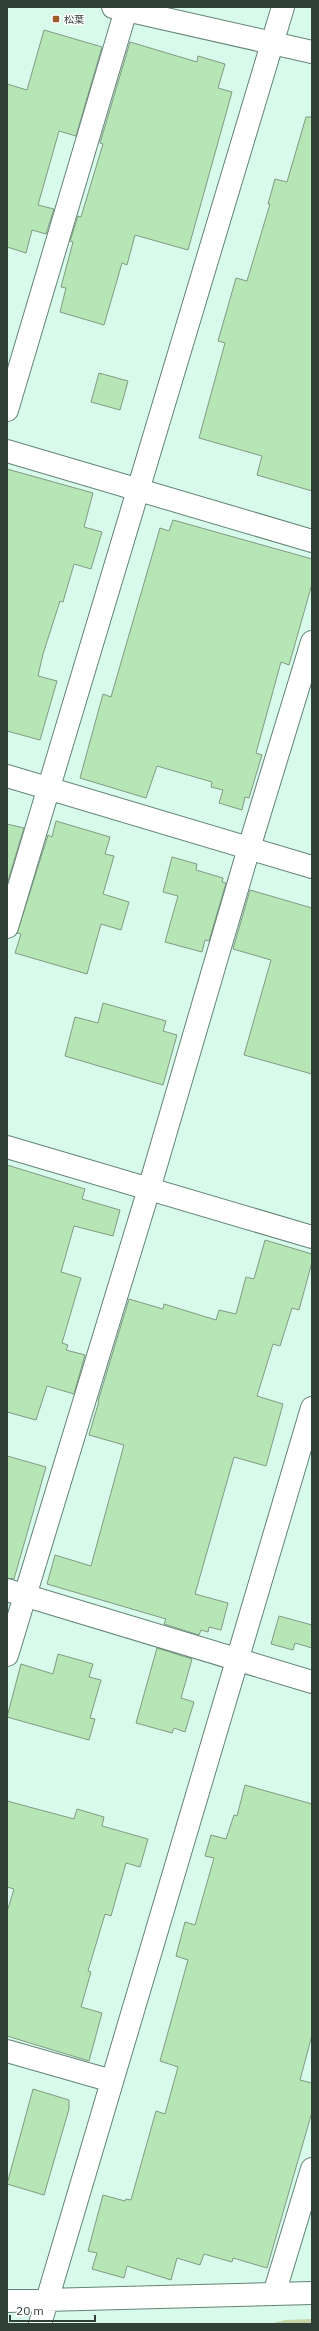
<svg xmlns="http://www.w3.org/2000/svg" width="319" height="2331" font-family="'IBM Plex Sans','Noto Sans JP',sans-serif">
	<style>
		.green { fill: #c6d4a7 }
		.building { fill: #b6e6b6; stroke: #839983 }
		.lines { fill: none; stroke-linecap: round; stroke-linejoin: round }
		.street-casing { stroke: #648476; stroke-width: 24 }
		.secondary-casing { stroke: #648476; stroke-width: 24 }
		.street { stroke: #fff; stroke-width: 22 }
		.secondary { stroke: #fff; stroke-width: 22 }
		.poi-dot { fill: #9f5d2a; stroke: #fff; stroke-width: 1.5 }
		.labels { text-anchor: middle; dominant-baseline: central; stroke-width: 3; stroke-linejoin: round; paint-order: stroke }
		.poi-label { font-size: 10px; fill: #313f39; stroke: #fff; text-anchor: start }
	</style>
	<rect width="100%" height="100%" fill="#d7faeb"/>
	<path class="green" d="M 312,2319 L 312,2324 L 270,2324 L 285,2320 Z"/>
	<path class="building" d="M 44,30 L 102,47 L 76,136 L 59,131 L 38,205 L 54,209 L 46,234 L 32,230 L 26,253 L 7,247 L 7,84 L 27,90 Z
		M 130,42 L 197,62 L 198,56 L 225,64 L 218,88 L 232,92 L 188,250 L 135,235 L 127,265 L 122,263 L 104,325 L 60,312 L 66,288 L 61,287 L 73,242 L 70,241 L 78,216 L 81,217 L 103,144 L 100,143 Z
		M 306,117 L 312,117 L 312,491 L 257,475 L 262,456 L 199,438 L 225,343 L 218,341 L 236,278 L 247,281 L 270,204 L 268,204 L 275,179 L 287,182 Z
		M 99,373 L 128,381 L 120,410 L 91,402 Z
		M 7,469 L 93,493 L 84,527 L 102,532 L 91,569 L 74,564 L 63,602 L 60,601 L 43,654 L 38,676 L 57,681 L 40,740 L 7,731 Z
		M 173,520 L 312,559 L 312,584 L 289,665 L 281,662 L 256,753 L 262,755 L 249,798 L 245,797 L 242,810 L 219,803 L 223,790 L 211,787 L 212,782 L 157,766 L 146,798 L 80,778 L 103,694 L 111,697 L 160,528 L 169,531 Z
		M 56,821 L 110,837 L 105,854 L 114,856 L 103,894 L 129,902 L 121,930 L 101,924 L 87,974 L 15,953 L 21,934 L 17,933 L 48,835 L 52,837 Z
		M 7,824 L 24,828 L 7,884 Z
		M 172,857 L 197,864 L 196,870 L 223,878 L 222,882 L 226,883 L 209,941 L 205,940 L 202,952 L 165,942 L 178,896 L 163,892 Z
		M 250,890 L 312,908 L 312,1074 L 244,1055 L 271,960 L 233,949 Z
		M 103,1003 L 166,1021 L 163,1031 L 177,1035 L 163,1085 L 65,1056 L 75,1017 L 98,1023 Z
		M 7,1165 L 85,1189 L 82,1199 L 120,1210 L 113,1236 L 74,1226 L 61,1272 L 81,1278 L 62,1343 L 68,1345 L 66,1350 L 85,1355 L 74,1394 L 47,1386 L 36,1420 L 7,1412 Z
		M 265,1240 L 312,1254 L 312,1262 L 299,1310 L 292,1308 L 280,1346 L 273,1344 L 257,1396 L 283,1404 L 266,1466 L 234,1457 L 195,1594 L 228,1603 L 221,1630 L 209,1627 L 208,1632 L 201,1630 L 199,1635 L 164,1624 L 166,1619 L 47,1584 L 55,1555 L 91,1566 L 124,1445 L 89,1435 L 99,1401 L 98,1401 L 129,1299 L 163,1309 L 164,1304 L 216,1320 L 219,1310 L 236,1314 L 246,1277 L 254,1279 Z
		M 7,1456 L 46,1467 L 14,1579 L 7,1578 Z
		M 279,1616 L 312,1625 L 312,1648 L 295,1643 L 293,1650 L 271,1644 Z
		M 157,1648 L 192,1659 L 181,1698 L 194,1702 L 185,1732 L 174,1728 L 172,1733 L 136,1723 Z
		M 58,1654 L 93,1664 L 89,1677 L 101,1680 L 90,1718 L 95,1719 L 89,1740 L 7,1717 L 21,1664 L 53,1674 Z
		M 245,1785 L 312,1804 L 312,2035 L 300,2080 L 312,2083 L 312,2112 L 267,2268 L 233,2258 L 232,2262 L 204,2254 L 200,2265 L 177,2258 L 171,2280 L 127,2266 L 124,2278 L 92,2269 L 97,2253 L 88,2251 L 103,2195 L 125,2201 L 126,2199 L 131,2200 L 156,2111 L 165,2114 L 178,2067 L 160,2061 L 188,1960 L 176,1956 L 185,1922 L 195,1925 L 214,1858 L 205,1856 L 211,1835 L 226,1839 L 234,1815 L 237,1816 Z
		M 7,1801 L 74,1819 L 77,1809 L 104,1817 L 102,1826 L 148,1839 L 140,1867 L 126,1863 L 111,1916 L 105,1914 L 88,1971 L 91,1972 L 81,2007 L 102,2013 L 89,2061 L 7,2036 L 7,1912 L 14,1889 L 7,1887 Z
		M 33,2089 L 69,2100 L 69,2109 L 44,2195 L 7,2184 Z"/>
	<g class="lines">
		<g class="street-casing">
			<path id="street" d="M 7,410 L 126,10
				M 7,451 L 312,541
				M 7,776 L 312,867
				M 7,927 L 283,7
				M 7,1147 L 312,1237
				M 7,1590 L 312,1682
				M 7,1655 L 149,1189 L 249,848 L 312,642
				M 7,2051 L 112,2081
				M 274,2294 L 312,2169
				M 7,2301 L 312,2293
				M 40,2324 L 312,1408"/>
		</g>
		<g class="secondary-casing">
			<path id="secondary" d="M 113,7 L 312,52"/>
		</g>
		<use href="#street" class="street"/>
		<use href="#secondary" class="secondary"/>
	</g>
	<rect class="poi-dot" x="52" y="15" width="8" height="8" rx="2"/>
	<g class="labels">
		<g class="poi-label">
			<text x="64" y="19">松葉</text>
		</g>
	</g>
	<rect width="319" height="2331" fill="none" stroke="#313f39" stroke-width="16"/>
	<path d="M10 2315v6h85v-6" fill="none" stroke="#313f39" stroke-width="2"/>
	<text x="16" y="2315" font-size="12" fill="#313f39" stroke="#ffffff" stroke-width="3" paint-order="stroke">20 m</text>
</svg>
